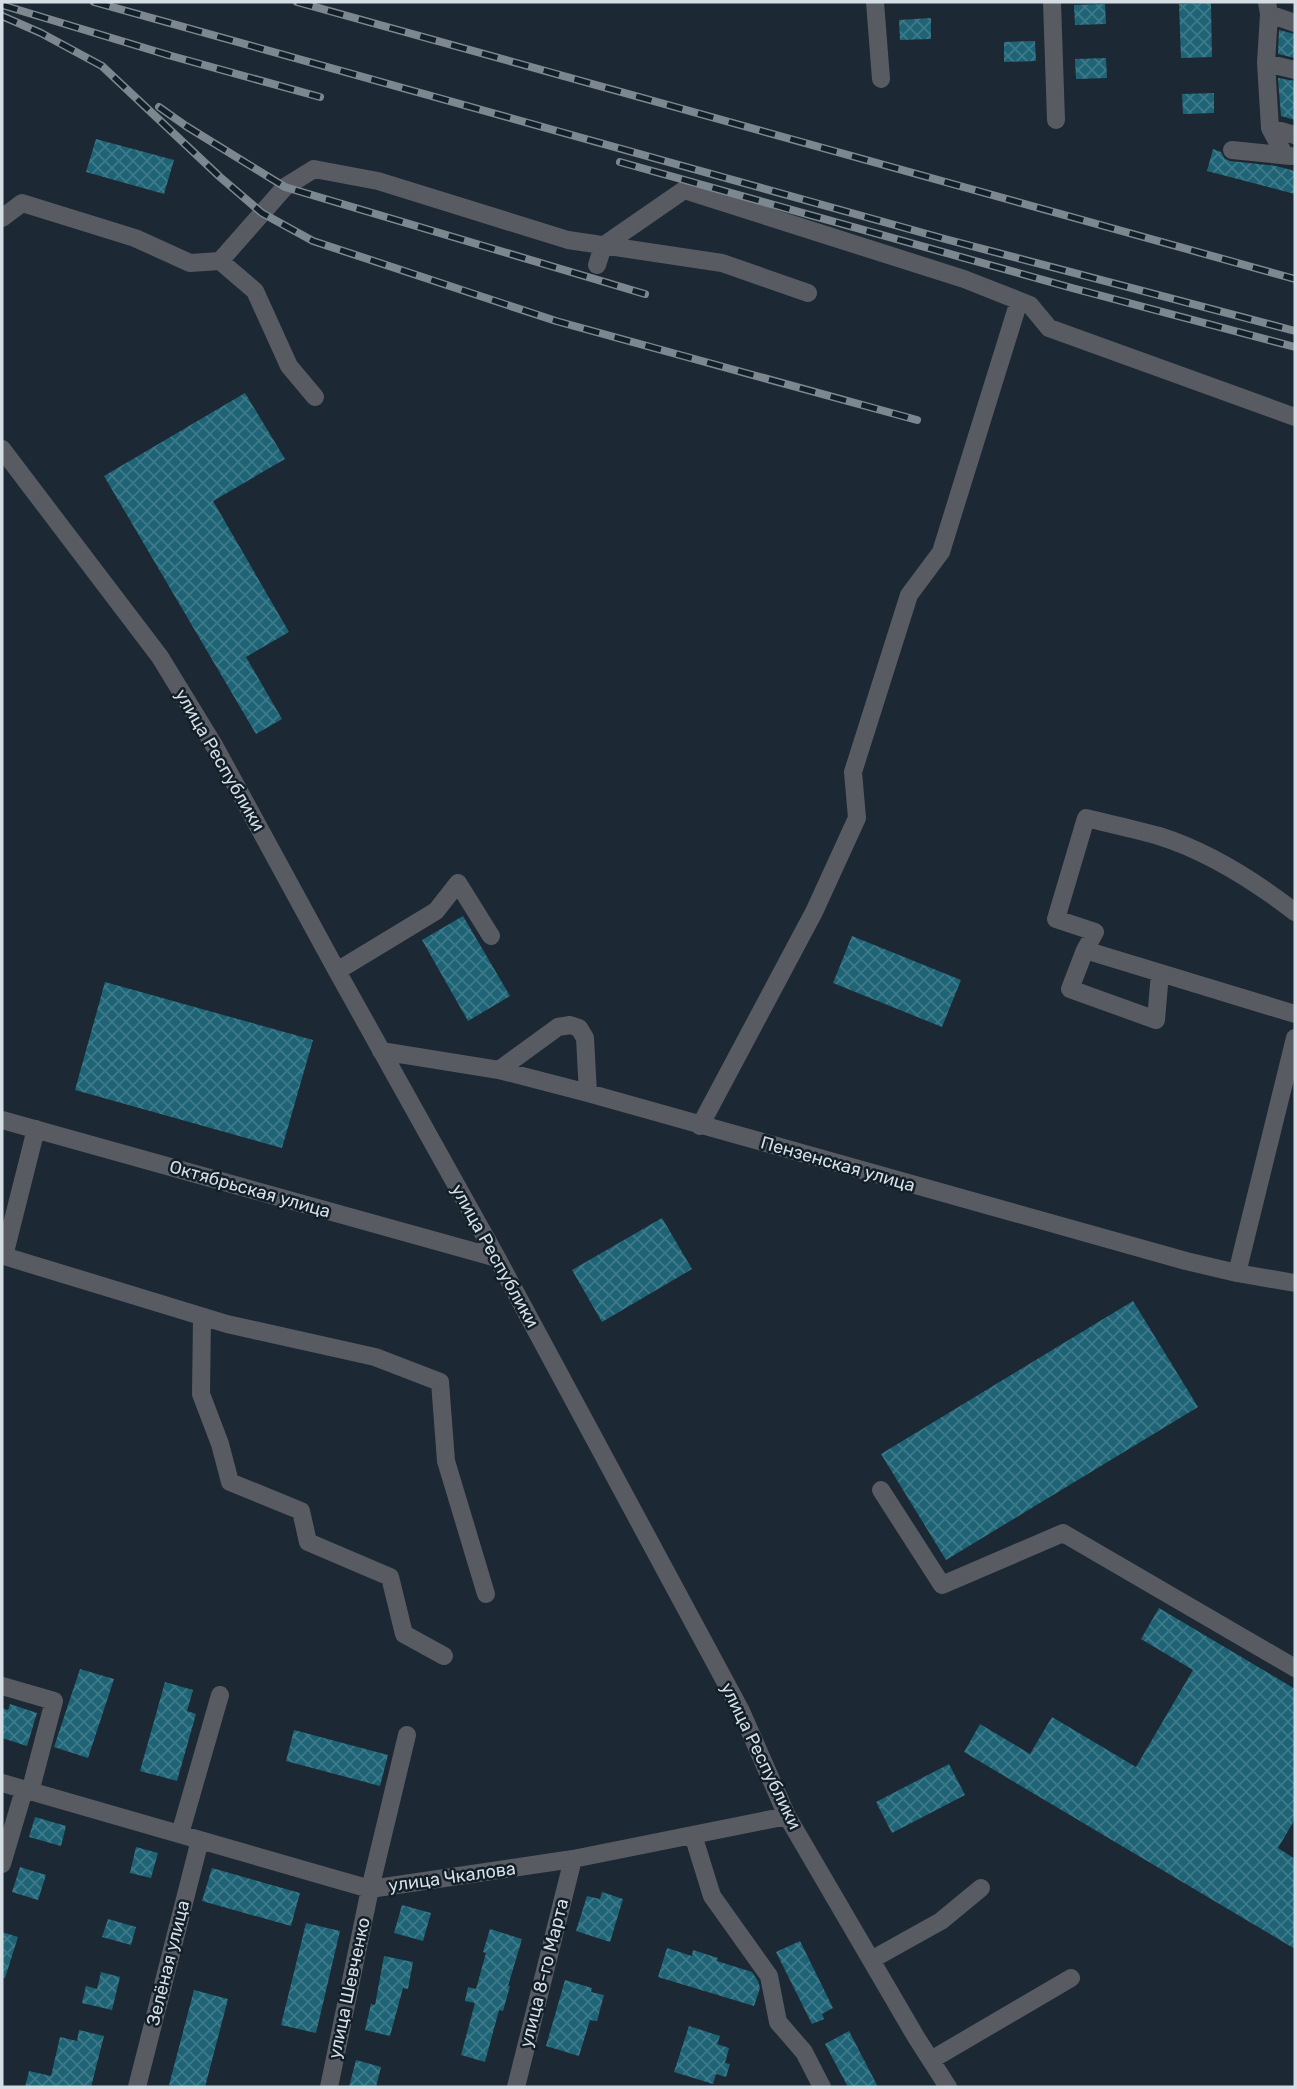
<svg xmlns="http://www.w3.org/2000/svg" width="1297" height="2089" font-family="Rubik,sans-serif">
	<style>
		.building { fill: url(#building-cross-hatch) }
		.lines { fill: none; stroke-linecap: round; stroke-linejoin: round }
		.minor { stroke: #585b62; stroke-width: 18 }
		.rail-casing { stroke: #7d8790; stroke-width: 8 }
		.rail { stroke: #121f29; stroke-width: 5; stroke-dasharray: 16; stroke-linecap: butt }
		.labels { text-anchor: middle; dominant-baseline: central; stroke-width: 5; stroke-linejoin: round; paint-order: stroke }
		.street-label { font-size: 18px; fill: #d6dee5; stroke: #121f29 }
	</style>
	<defs>
		<pattern id="building-cross-hatch" width="8" height="8" patternUnits="userSpaceOnUse" patternTransform="scale(1.75)"><rect width="8" height="8" fill="#1e6476"/><path d="M0 0l8 8M0 8l8-8" fill="none" stroke="#3e7a89"/></pattern>
	</defs>
	<rect width="100%" height="100%" fill="#1c2833"/>
	<path class="building" d="M 1211,3 L 1212,57 L 1181,58 L 1179,4 Z
		M 1105,4 L 1106,24 L 1075,25 L 1074,5 Z
		M 931,18 L 931,39 L 900,40 L 899,20 Z
		M 1279,30 L 1295,34 L 1295,58 L 1278,54 Z
		M 1035,41 L 1036,61 L 1004,62 L 1004,42 Z
		M 1106,58 L 1107,78 L 1076,79 L 1075,59 Z
		M 1278,78 L 1295,81 L 1295,120 L 1281,116 Z
		M 1214,93 L 1214,113 L 1183,114 L 1182,94 Z
		M 96,139 L 174,160 L 164,194 L 86,172 Z
		M 1213,149 L 1221,152 L 1225,159 L 1230,161 L 1276,166 L 1295,171 L 1295,194 L 1207,171 Z
		M 245,393 L 285,459 L 213,501 L 289,632 L 246,657 L 282,719 L 256,734 L 104,476 Z
		M 463,916 L 510,996 L 468,1021 L 422,940 Z
		M 852,936 L 961,980 L 942,1027 L 833,983 Z
		M 105,982 L 313,1040 L 282,1148 L 75,1090 Z
		M 662,1218 L 692,1269 L 602,1322 L 572,1270 Z
		M 1133,1301 L 1198,1407 L 946,1560 L 881,1454 Z
		M 1159,1608 L 1295,1689 L 1295,1819 L 1278,1848 L 1295,1859 L 1295,1949 L 964,1752 L 980,1724 L 1030,1754 L 1052,1717 L 1136,1767 L 1193,1670 L 1141,1639 Z
		M 80,1669 L 114,1679 L 88,1758 L 54,1747 Z
		M 165,1682 L 193,1690 L 187,1711 L 196,1714 L 177,1781 L 140,1771 Z
		M 10,1704 L 37,1713 L 27,1746 L 2,1738 L 2,1708 L 8,1710 Z
		M 294,1730 L 388,1755 L 380,1786 L 286,1761 Z
		M 949,1764 L 965,1795 L 892,1833 L 876,1802 Z
		M 35,1817 L 66,1826 L 61,1846 L 29,1837 Z
		M 136,1847 L 158,1853 L 151,1878 L 130,1873 Z
		M 20,1867 L 46,1875 L 38,1900 L 12,1892 Z
		M 212,1868 L 300,1893 L 291,1926 L 202,1901 Z
		M 602,1892 L 623,1899 L 610,1942 L 576,1931 L 587,1896 L 600,1899 Z
		M 402,1905 L 431,1913 L 423,1941 L 394,1933 Z
		M 108,1919 L 136,1927 L 131,1945 L 102,1937 Z
		M 306,1923 L 340,1931 L 316,2033 L 281,2025 Z
		M 490,1929 L 522,1939 L 508,1986 L 510,1986 L 503,2011 L 499,2010 L 485,2062 L 461,2055 L 475,2003 L 465,2001 L 468,1987 L 476,1989 L 486,1953 L 483,1952 Z
		M 2,1932 L 18,1937 L 5,1978 L 2,1977 Z
		M 800,1941 L 833,2008 L 822,2014 L 824,2019 L 812,2024 L 776,1952 Z
		M 667,1948 L 692,1956 L 693,1950 L 718,1958 L 717,1961 L 752,1972 L 758,1981 L 760,1988 L 754,2006 L 658,1977 Z
		M 384,1956 L 413,1962 L 408,1989 L 403,1988 L 390,2036 L 365,2030 L 371,2004 L 375,2005 Z
		M 101,1972 L 120,1977 L 112,2010 L 82,2003 L 86,1986 L 97,1989 Z
		M 565,1980 L 592,1988 L 591,1992 L 604,1995 L 597,2021 L 590,2020 L 579,2056 L 546,2046 Z
		M 194,1990 L 228,1999 L 205,2087 L 177,2087 L 169,2085 Z
		M 689,2026 L 720,2036 L 717,2044 L 729,2048 L 725,2063 L 730,2064 L 726,2077 L 716,2074 L 713,2084 L 674,2072 Z
		M 79,2030 L 104,2036 L 91,2087 L 25,2087 L 29,2071 L 51,2076 L 60,2037 L 77,2041 Z
		M 849,2031 L 878,2087 L 848,2087 L 825,2044 Z
		M 356,2060 L 381,2067 L 376,2087 L 349,2087 Z"/>
	<g class="lines">
		<path class="minor" d="M 875,2 L 881,79
			M 1052,2 L 1056,120
			M 1267,2 L 1269,14 L 1266,63 L 1270,128 L 1284,154
			M 1269,14 L 1295,23
			M 1266,63 L 1295,70
			M 1270,128 L 1295,135
			M 1232,150 L 1291,156
			M 2,218 L 22,203 L 135,238 L 190,263 L 220,261 L 285,187 L 314,169 L 378,181 L 568,240 L 722,263 L 808,293
			M 220,261 L 255,291 L 289,366 L 315,397
			M 597,265 L 603,246 L 684,190 L 964,279 L 1030,305 L 1049,328 L 1295,417
			M 2,449 L 160,657 L 215,747 L 337,971 L 497,1258 L 741,1711 L 787,1816 L 916,2037 L 948,2087
			M 1085,950 L 1095,932 L 1056,919 L 1086,818 C 1110,824 1135,829 1159,836 C 1207,851 1256,882 1295,912
			M 337,971 L 436,911 L 458,883 L 491,936
			M 1160,973 L 1156,1020 L 1070,989 L 1085,950 L 1295,1014
			M 381,1051 L 499,1070 L 588,1093 L 1186,1261 L 1237,1273 L 1295,1283
			M 499,1070 L 558,1027 L 570,1025 L 579,1028 L 585,1038 L 588,1093
			M 2,1120 L 497,1258
			M 700,1126 L 814,912 L 857,818 L 853,772 L 909,595 L 941,552 L 1019,301
			M 36,1129 L 4,1256 L 227,1324 L 375,1357 L 440,1382 L 446,1461 L 486,1594
			M 1237,1273 L 1295,1038
			M 202,1317 L 201,1394 L 220,1444 L 230,1482 L 301,1511 L 308,1542 L 390,1577 L 404,1634 L 444,1656
			M 881,1490 L 942,1585 L 1063,1533 L 1295,1668
			M 2,1686 L 54,1701 L 30,1792
			M 2,1783 L 370,1889 L 573,1859 L 787,1816
			M 180,1834 L 220,1695
			M 693,1835 L 712,1896 L 769,1976 L 778,2022 L 804,2052 L 822,2087
			M 2,1864 L 24,1790
			M 871,1960 L 941,1921 L 981,1888
			M 931,2060 L 1071,1978
			M 137,2087 L 200,1840
			M 329,2087 L 370,1889 L 407,1735
			M 516,2087 L 573,1859"/>
		<g class="rail-casing">
			<path id="rail" d="M 94,2 L 945,239 L 1295,331
				M 297,2 L 1295,279
				M 2,5 L 168,55 L 320,97
				M 2,16 L 41,33 L 102,66 L 220,177 L 262,213 L 313,241 L 556,321 L 917,420
				M 159,107 L 186,126 L 285,187 L 645,294
				M 620,162 L 1072,288 L 1295,347"/>
		</g>
		<use href="#rail" class="rail"/>
	</g>
	<g class="labels">
		<g class="street-label">
			<text transform="translate(220 760) rotate(60)">улица Республики</text>
			<text transform="translate(838 1164) rotate(16)">Пензенская улица</text>
			<text transform="translate(250 1189) rotate(16)">Октябрьская улица</text>
			<text transform="translate(495 1256) rotate(61)">улица Республики</text>
			<text transform="translate(761 1756) rotate(64)">улица Республики</text>
			<text transform="translate(452 1877) rotate(-8)">улица Чкалова</text>
			<text transform="translate(168 1963) rotate(-76)">Зелёная улица</text>
			<text transform="translate(544 1973) rotate(-76)">улица 8-го Марта</text>
			<text transform="translate(349 1988) rotate(-78)">улица Шевченко</text>
		</g>
	</g>
	<rect width="1297" height="2089" fill="none" stroke="#d6dee5" stroke-width="7"/>
</svg>
